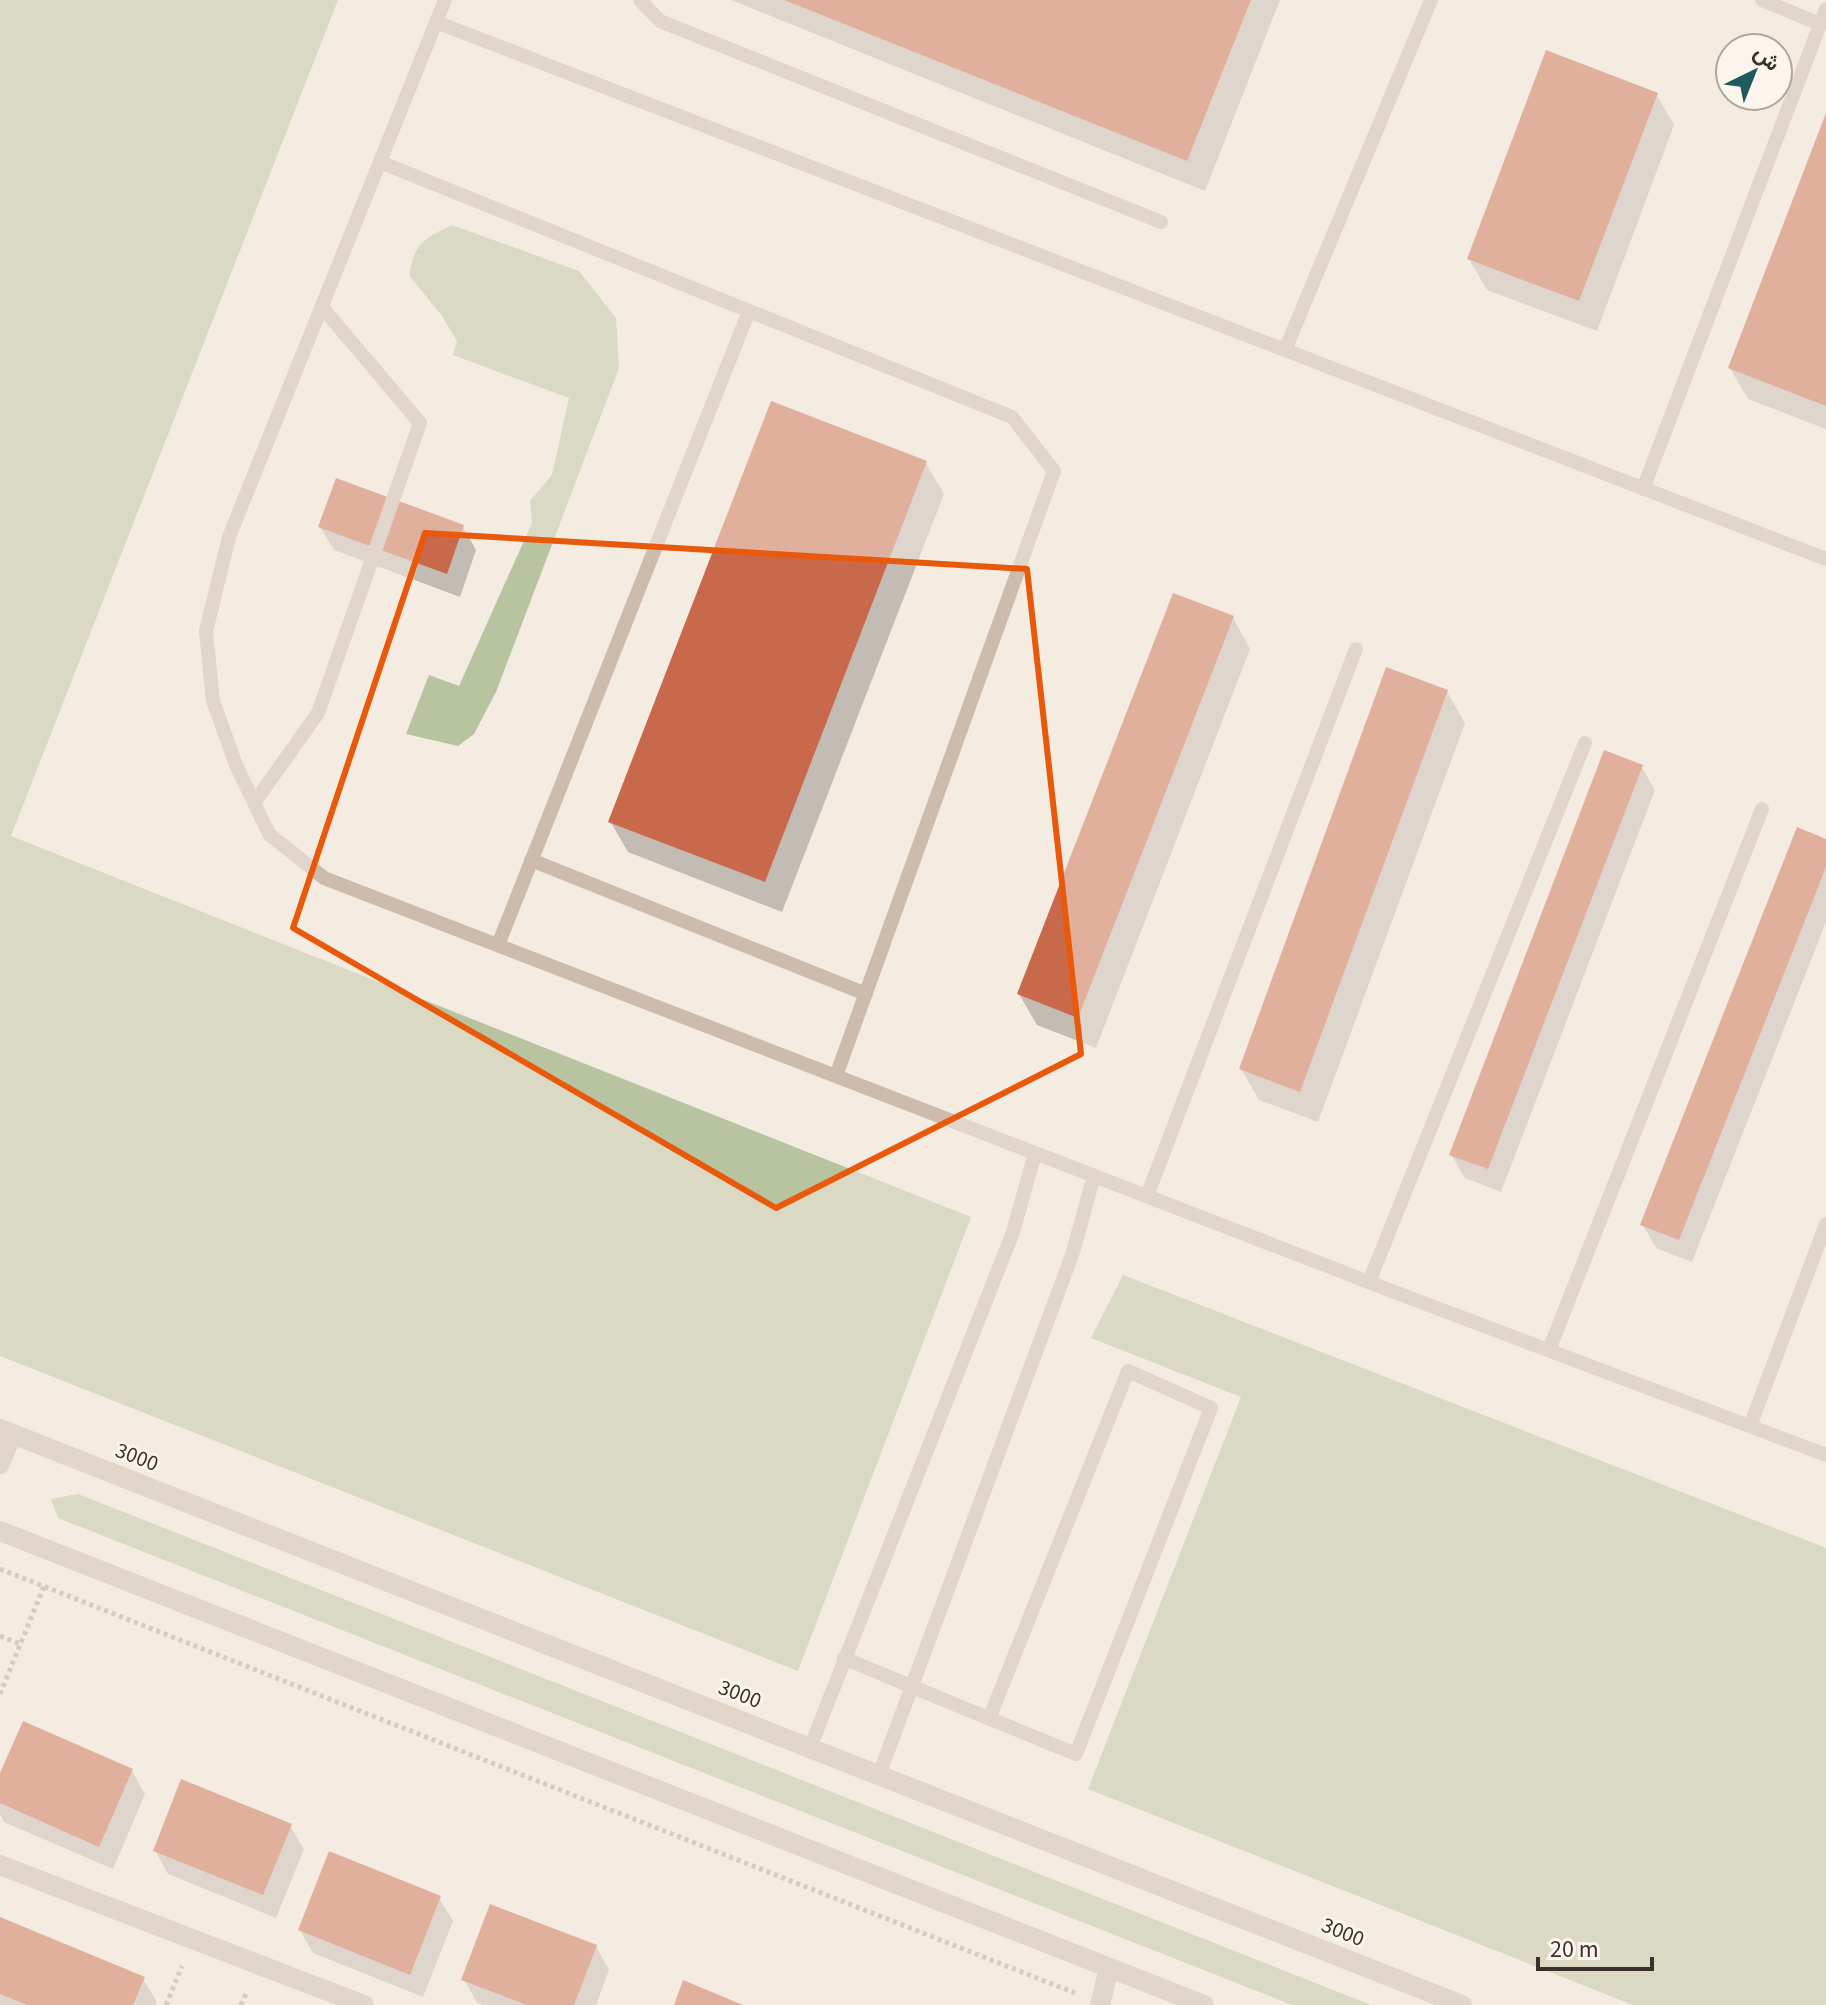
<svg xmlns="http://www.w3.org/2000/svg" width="1826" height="2005" font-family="'Source Sans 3',Vazirmatn,sans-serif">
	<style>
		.green { fill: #b8c4a0 }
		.shadow { fill: #0003 }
		.building { fill: #c8694b }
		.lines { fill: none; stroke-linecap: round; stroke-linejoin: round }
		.path { stroke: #b9a596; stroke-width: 5; stroke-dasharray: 4 4; stroke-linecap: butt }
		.service { stroke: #cdbbac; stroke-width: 14 }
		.minor { stroke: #cdbbac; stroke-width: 20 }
		.tertiary { stroke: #cdbbac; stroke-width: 20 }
		.marked { fill: none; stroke: #e8590c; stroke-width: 6; stroke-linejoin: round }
		.labels { text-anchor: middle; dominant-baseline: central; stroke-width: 6; stroke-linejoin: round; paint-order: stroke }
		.street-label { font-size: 22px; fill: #3b302b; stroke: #fbf5ee }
	</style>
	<rect width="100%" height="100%" fill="#f4ebe1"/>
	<path class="green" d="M 0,0 L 338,0 L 11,836 L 971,1217 L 798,1671 L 0,1356 Z
		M 452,225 L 579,271 L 616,318 L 619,368 L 496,692 L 474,734 L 458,746 L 406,734 L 429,675 L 459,686 L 532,523 L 530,501 L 552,475 L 569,398 L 453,355 L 457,341 L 442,316 L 409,275 C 415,243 423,239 452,225 Z
		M 1123,1275 L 1826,1548 L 1826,2005 L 1633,2005 L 1088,1789 L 1241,1397 L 1091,1338 Z
		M 78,1494 L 1371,2005 L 1292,2005 L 58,1518 L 51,1499 Z"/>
	<path class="shadow" d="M 731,0 L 1280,0 L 1205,191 Z
		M 1656,94 L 1674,125 L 1597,331 L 1487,290 L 1469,259 Z
		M 1826,118 L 1826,429 L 1748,399 L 1730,368 Z
		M 926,463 L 944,494 L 782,912 L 628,852 L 610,821 Z
		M 320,527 L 463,527 L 476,550 L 460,597 L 334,550 Z
		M 1233,618 L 1250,649 L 1096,1048 L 1037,1025 L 1019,994 Z
		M 1447,692 L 1465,723 L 1318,1122 L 1259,1100 L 1241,1069 Z
		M 1641,766 L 1655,790 L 1501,1192 L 1465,1178 L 1451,1154 Z
		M 1826,841 L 1826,922 L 1692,1262 L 1656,1248 L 1643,1225 Z
		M 132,1771 L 145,1794 L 113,1869 L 4,1822 L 0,1814 L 0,1778 Z
		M 290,1826 L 304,1849 L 276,1918 L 168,1874 L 155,1850 Z
		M 439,1898 L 453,1921 L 423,1997 L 313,1953 L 300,1930 Z
		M 0,1920 L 143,1979 L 157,2002 L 156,2005 L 0,2005 Z
		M 596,1946 L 609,1970 L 596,2005 L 483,2005 L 477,2003 L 464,1979 Z"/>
	<path class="building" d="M 784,0 L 1251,0 L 1187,161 Z
		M 1546,50 L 1658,93 L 1579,301 L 1467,259 Z
		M 1826,113 L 1826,406 L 1728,368 Z
		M 771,401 L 927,461 L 765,882 L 608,822 Z
		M 336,478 L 464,525 L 447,574 L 318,527 Z
		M 1173,593 L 1234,616 L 1078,1018 L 1017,994 Z
		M 1386,667 L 1448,690 L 1300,1092 L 1239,1069 Z
		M 1604,750 L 1643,765 L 1488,1169 L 1449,1155 Z
		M 1797,827 L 1826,839 L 1826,867 L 1679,1240 L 1640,1225 Z
		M 23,1721 L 133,1769 L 99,1847 L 0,1803 L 0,1773 Z
		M 181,1779 L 292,1824 L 263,1895 L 153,1851 Z
		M 329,1851 L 441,1896 L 410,1975 L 298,1930 Z
		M 490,1904 L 597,1945 L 574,2005 L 527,2005 L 461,1980 Z
		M 0,1917 L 145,1977 L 133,2005 L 27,2005 L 0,1994 Z
		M 683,1980 L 743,2005 L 674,2005 Z"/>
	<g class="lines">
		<path class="path" d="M 0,1569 L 1075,1993
			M 0,1636 L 20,1644
			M 0,1694 L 44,1586
			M 166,2005 L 182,1966
			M 241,2005 L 247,1991"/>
		<path class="service" d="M 445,0 L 229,537 L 206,631 L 213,701 L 236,765 L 269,834 L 324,878 L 1410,1298 L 1826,1455
			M 640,0 L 660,21 L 1161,222
			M 1762,0 L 1820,24
			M 436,22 L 1826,559
			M 380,162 L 1012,417 L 1054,471 L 836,1076
			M 1285,350 L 1431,0
			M 1643,489 L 1826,9
			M 254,803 L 318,713 L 420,423 L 322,307
			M 531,860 L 866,994
			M 498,945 L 749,311
			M 1147,1196 L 1356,649
			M 1369,1282 L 1585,743
			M 1549,1350 L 1762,809
			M 1750,1426 L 1826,1224
			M 844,1658 C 921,1691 998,1722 1076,1754 L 1211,1408 L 1128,1371 L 989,1719
			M 810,1748 L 1013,1232 L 1035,1153
			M 879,1775 L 1072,1255 L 1094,1176"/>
		<path class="minor" d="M 0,1464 L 12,1434
			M 0,1865 L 364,2005
			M 1100,2005 L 1109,1968"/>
		<path class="tertiary" d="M 0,1429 L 1462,2005
			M 0,1531 L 1204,2005"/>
	</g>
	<path d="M0 0H1826V2005H0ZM 425,533 L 1027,569 L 1081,1054 L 776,1208 L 293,928 Z" fill="#f4ebe1" fill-opacity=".55" fill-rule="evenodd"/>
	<path class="marked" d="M 425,533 L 1027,569 L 1081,1054 L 776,1208 L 293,928 Z"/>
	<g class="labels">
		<g class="street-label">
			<text transform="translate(137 1457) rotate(21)">3000</text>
			<text transform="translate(740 1694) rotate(21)">3000</text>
			<text transform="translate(1343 1932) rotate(22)">3000</text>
		</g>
	</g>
	<g transform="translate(1754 72) rotate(43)"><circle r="38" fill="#fbf5ee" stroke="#aea6a0" stroke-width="2"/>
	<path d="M0-6L14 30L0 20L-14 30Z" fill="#1f5a5e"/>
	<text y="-12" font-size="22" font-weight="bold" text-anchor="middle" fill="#3b302b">ش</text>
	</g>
	<path d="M1538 1957v12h114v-12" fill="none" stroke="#3b302b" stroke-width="4"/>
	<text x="1550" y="1957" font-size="24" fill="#3b302b" stroke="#fbf5ee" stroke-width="6" paint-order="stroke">20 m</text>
</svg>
